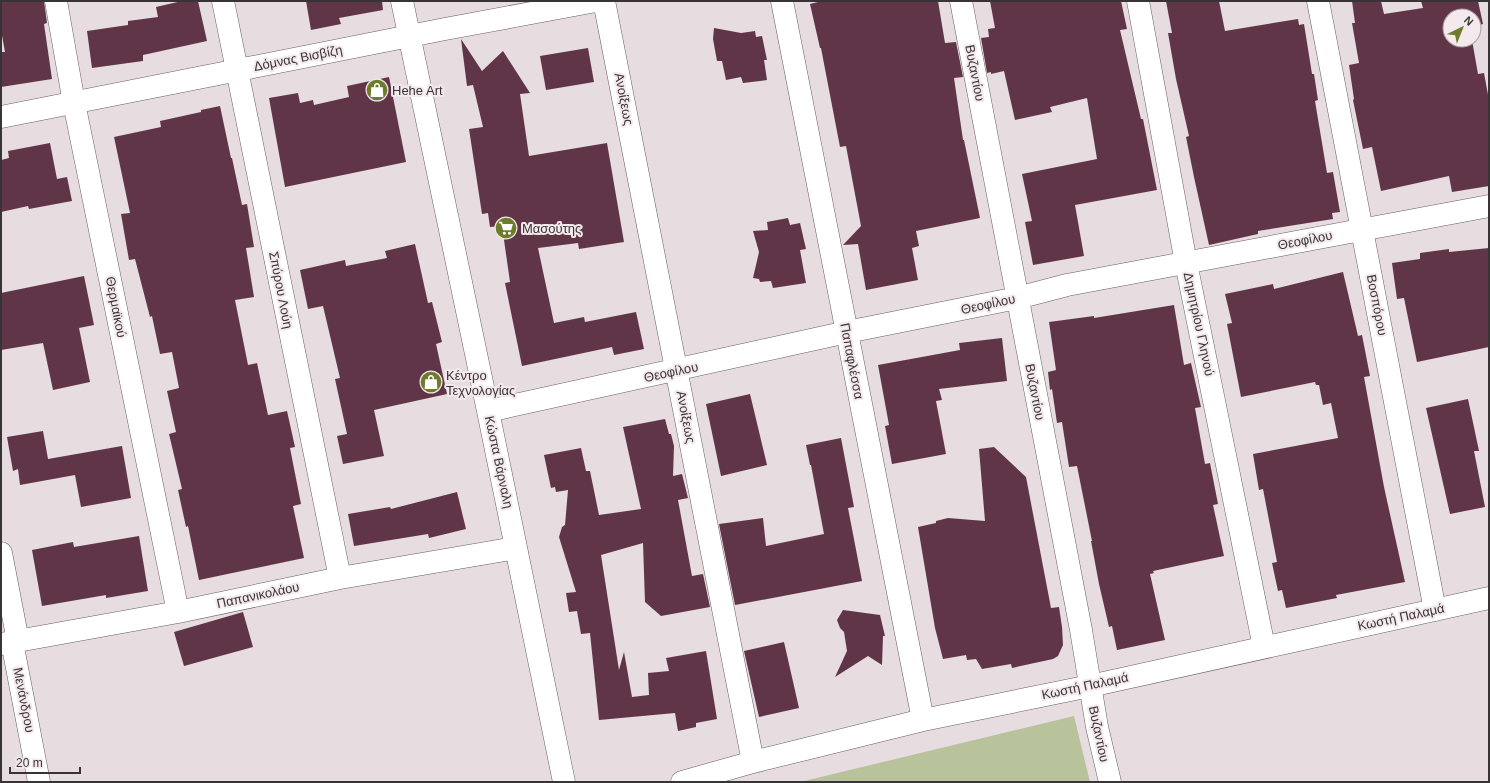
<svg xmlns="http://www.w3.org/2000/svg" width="1490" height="783" font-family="Arial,sans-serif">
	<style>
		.green { fill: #b8c39b }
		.building { fill: #613548 }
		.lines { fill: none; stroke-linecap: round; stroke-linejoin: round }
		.street-casing { stroke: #675e61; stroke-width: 23 }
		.street { stroke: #fff; stroke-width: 22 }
		.labels { text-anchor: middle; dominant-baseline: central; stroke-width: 4; stroke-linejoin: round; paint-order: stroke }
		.street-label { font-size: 13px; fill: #383436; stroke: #f4e9ed }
		.poi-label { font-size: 13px; fill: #383436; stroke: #f4e9ed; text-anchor: start }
	</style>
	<rect width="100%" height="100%" fill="#e7dce0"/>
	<path class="green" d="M 1074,716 L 1090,782 L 800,782 Z"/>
	<path class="building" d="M 1,1 L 44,1 L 47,23 L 44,24 L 52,79 L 1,87 L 1,52 L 5,52 L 1,30 Z
		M 182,1 L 198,1 L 207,41 L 143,55 L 143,61 L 92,68 L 87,31 L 128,25 L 128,21 L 158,17 L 156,7 Z
		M 306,1 L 382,1 L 383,10 L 339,18 L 341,24 L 311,30 Z
		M 822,1 L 938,1 L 945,43 L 956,42 L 963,77 L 954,78 L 963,140 L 964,140 L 980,218 L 916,231 L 919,246 L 912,248 L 918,280 L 866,290 L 858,244 L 843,245 L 861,226 L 846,146 L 840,147 L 821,48 L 820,48 L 810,4 Z
		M 990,1 L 1121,1 L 1127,29 L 1120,30 L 1141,119 L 1143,119 L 1157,190 L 1075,205 L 1084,256 L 1033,265 L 1025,222 L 1032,221 L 1022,174 L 1097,159 L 1087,98 L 1050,107 L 1052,112 L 1015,120 L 1004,71 L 991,74 L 991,72 L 987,73 L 981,38 L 989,37 L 988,29 L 995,28 Z
		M 1166,1 L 1219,1 L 1225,31 L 1298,19 L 1299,25 L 1304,24 L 1312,74 L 1314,74 L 1318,100 L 1315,101 L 1327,173 L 1333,172 L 1340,212 L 1332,213 L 1333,219 L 1258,231 L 1258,234 L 1209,245 L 1194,177 L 1186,137 L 1189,136 L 1176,79 L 1168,33 L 1172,33 Z
		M 1352,1 L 1381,1 L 1384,14 L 1423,8 L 1421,1 L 1478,1 L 1483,24 L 1474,26 L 1474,16 L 1450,16 L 1450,40 L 1472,40 L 1478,74 L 1484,73 L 1489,100 L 1489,186 L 1452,192 L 1449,176 L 1381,191 L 1372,147 L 1363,149 L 1353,100 L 1354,99 L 1349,65 L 1359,63 L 1352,23 L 1355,23 Z
		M 714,28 L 741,33 L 755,31 L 756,37 L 762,36 L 767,60 L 764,60 L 767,80 L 743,83 L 741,77 L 726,80 L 722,61 L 717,61 L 713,39 Z
		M 461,39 L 482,71 L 503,51 L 530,93 L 520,94 L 529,156 L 607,143 L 624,242 L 579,249 L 578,243 L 538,248 L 554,323 L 584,317 L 585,322 L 636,312 L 644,349 L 614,355 L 612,347 L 522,366 L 505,283 L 510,282 L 502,226 L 490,227 L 488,213 L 482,214 L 469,129 L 483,127 L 473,85 L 467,86 Z
		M 588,48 L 594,82 L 546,90 L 540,56 Z
		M 389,77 L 406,162 L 285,187 L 269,98 L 298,93 L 300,103 L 313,100 L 314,105 L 349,97 L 347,86 Z
		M 220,106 L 231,158 L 232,158 L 242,205 L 247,204 L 254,247 L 246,248 L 254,297 L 235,300 L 248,365 L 257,363 L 268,415 L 287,411 L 295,447 L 290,448 L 301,504 L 293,506 L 304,558 L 199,580 L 188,526 L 186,527 L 178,490 L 182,489 L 169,434 L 176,432 L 167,391 L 179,388 L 172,352 L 160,354 L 152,316 L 150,317 L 135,259 L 129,260 L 121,214 L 130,213 L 114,137 L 161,127 L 160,121 L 201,112 L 201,110 Z
		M 50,143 L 57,179 L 67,177 L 72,201 L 29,209 L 28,206 L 1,212 L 1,160 L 9,158 L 8,151 Z
		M 788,218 L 790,225 L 800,223 L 806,249 L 800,250 L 806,283 L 773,288 L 771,281 L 760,282 L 759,279 L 753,278 L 759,252 L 753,231 L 768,230 L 767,222 Z
		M 415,244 L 428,303 L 432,302 L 442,342 L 436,344 L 447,394 L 374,410 L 384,456 L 343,464 L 337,436 L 347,434 L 335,379 L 340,378 L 323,306 L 308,309 L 300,270 L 345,260 L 346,266 L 387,258 L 385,251 Z
		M 1489,248 L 1489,347 L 1417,362 L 1404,298 L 1397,299 L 1392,263 L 1420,259 L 1420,253 L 1449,249 L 1449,252 Z
		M 1343,272 L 1358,336 L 1362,335 L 1370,376 L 1364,377 L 1384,487 L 1405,582 L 1336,595 L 1337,598 L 1286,608 L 1282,590 L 1278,591 L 1272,563 L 1277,562 L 1263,489 L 1259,490 L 1253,454 L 1338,438 L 1331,403 L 1323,405 L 1319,385 L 1316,385 L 1315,382 L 1241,397 L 1227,324 L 1232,323 L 1225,294 L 1273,284 L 1274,289 Z
		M 84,276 L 94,325 L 79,328 L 90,382 L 53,390 L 43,343 L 1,350 L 1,293 Z
		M 1174,305 L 1184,365 L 1191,363 L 1201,407 L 1195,408 L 1205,464 L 1210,463 L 1218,504 L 1213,505 L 1224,556 L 1153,571 L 1154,573 L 1150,574 L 1165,640 L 1117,650 L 1112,626 L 1109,627 L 1099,584 L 1091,541 L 1092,541 L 1077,466 L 1069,467 L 1062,422 L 1057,423 L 1052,389 L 1050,390 L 1048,372 L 1056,370 L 1049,322 L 1094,316 L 1094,318 Z
		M 1002,338 L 1007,381 L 939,389 L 942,400 L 936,401 L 946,454 L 892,464 L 885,426 L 889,425 L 878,365 L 960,350 L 959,343 Z
		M 750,394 L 767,465 L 721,476 L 706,404 Z
		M 1468,399 L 1479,451 L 1474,451 L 1485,507 L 1450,514 L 1426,408 Z
		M 665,419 L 669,434 L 671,434 L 674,446 L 673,476 L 682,474 L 688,498 L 678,500 L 692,576 L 703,574 L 710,607 L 661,616 L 645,602 L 643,543 L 601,555 L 619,670 L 624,652 L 632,697 L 649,695 L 648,673 L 669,671 L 666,658 L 706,651 L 717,719 L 696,723 L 696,727 L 678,731 L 675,713 L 599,720 L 590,633 L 581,634 L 577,611 L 569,612 L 566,593 L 576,592 L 559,537 L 562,527 L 565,525 L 568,490 L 556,492 L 555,487 L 551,488 L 544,455 L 581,448 L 586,471 L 590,471 L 599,515 L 641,509 L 623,427 Z
		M 43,431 L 48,459 L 122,446 L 131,498 L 81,507 L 75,475 L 20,485 L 18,469 L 13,471 L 7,437 Z
		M 841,438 L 854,507 L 848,508 L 862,581 L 735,605 L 719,524 L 763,518 L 766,546 L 824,534 L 811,465 L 810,465 L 806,445 Z
		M 994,447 L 1026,477 L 1051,608 L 1059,607 L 1062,627 L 1063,645 L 1058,656 L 1053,659 L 1012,668 L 1011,664 L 982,669 L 976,659 L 967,660 L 966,655 L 943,659 L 935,628 L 918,527 L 936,523 L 936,521 L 948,518 L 985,521 L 979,449 Z
		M 457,492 L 466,529 L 429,538 L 428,534 L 354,546 L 348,514 L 390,507 L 391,509 Z
		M 139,536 L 148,591 L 106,598 L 106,595 L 42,606 L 32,550 L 73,542 L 74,547 Z
		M 843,610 L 880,615 L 885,636 L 883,636 L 882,665 L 868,656 L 835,677 L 847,651 L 844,632 L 840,628 L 837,620 Z
		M 243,612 L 253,647 L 184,666 L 174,632 Z
		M 784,642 L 799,708 L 759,717 L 744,651 Z"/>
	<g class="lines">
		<g class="street-casing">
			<path id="street" d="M 56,1 L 74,103 L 178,612
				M 223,1 L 340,578
				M 402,1 L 488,411 L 564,782
				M 604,1 L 753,762
				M 782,1 L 923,720
				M 961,1 L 1081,630 L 1097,727 L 1110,782
				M 1138,1 L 1186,263 L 1264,647
				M 1318,1 L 1435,610
				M 1,117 L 445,29 L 596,1
				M 488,411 L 847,332 L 1017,298 L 1067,285 L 1489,206
				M 1,553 L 18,641
				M 12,642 L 39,782
				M 1,644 L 178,612 L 340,578 L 516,548
				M 682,782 L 753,762 L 923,720 L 1090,686 L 1489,598"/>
		</g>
		<use href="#street" class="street"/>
	</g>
	<defs>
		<g id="shop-disc" transform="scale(1.15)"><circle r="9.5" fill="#6c7c2a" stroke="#f4e9ed"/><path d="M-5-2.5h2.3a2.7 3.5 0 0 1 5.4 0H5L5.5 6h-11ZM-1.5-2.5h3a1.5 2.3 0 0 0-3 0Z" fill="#fff"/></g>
		<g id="supermarket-disc" transform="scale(1.15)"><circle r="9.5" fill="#6c7c2a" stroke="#f4e9ed"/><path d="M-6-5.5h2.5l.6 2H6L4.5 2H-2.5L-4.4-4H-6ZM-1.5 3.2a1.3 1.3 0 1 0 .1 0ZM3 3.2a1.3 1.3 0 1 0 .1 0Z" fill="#fff"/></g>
	</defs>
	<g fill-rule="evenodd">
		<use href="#shop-disc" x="377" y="90"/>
		<use href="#supermarket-disc" x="506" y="228"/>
		<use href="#shop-disc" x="431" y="382"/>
	</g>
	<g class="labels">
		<g class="street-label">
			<text transform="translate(298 58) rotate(-11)">Δόμνας Βισβίζη</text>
			<text transform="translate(975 73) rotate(79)">Βυζαντίου</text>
			<text transform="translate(624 99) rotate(79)">Ανοίξεως</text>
			<text transform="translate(1305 240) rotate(-11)">Θεοφίλου</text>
			<text transform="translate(281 290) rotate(79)">Σπύρου Λούη</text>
			<text transform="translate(988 304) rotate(-12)">Θεοφίλου</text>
			<text transform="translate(1377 305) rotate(79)">Βοσπόρου</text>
			<text transform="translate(116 307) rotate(79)">Θερμαϊκού</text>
			<text transform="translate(1199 324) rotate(78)">Δημητρίου Γληνού</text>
			<text transform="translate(852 361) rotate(79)">Παπαφλέσσα</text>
			<text transform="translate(671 372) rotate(-12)">Θεοφίλου</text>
			<text transform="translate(1035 392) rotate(79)">Βυζαντίου</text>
			<text transform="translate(686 417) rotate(79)">Ανοίξεως</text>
			<text transform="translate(499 462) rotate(78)">Κώστα Βάρναλη</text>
			<text transform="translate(258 595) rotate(-12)">Παπανικολάου</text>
			<text transform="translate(1401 617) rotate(-12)">Κωστή Παλαμά</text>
			<text transform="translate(1085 686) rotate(-12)">Κωστή Παλαμά</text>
			<text transform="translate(24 700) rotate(79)">Μενάνδρου</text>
			<text transform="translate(1099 734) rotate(78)">Βυζαντίου</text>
		</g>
		<g class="poi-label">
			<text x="392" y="90">Hehe Art</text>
			<text x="522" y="228">Μασούτης</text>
			<text x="446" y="375">Κέντρο<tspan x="446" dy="15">Τεχνολογίας</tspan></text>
		</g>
	</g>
	<rect width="1490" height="783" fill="none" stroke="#383436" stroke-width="4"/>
	<g transform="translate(1462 28) rotate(43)"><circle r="19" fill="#f4e9ed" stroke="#a9a1a4"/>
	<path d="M0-3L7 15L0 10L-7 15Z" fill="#6c7c2a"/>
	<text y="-6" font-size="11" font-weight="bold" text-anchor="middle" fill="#383436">N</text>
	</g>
	<path d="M10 767v6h70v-6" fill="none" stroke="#383436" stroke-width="2"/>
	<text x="16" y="767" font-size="12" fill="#383436" stroke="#f4e9ed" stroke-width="3" paint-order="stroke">20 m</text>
</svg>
